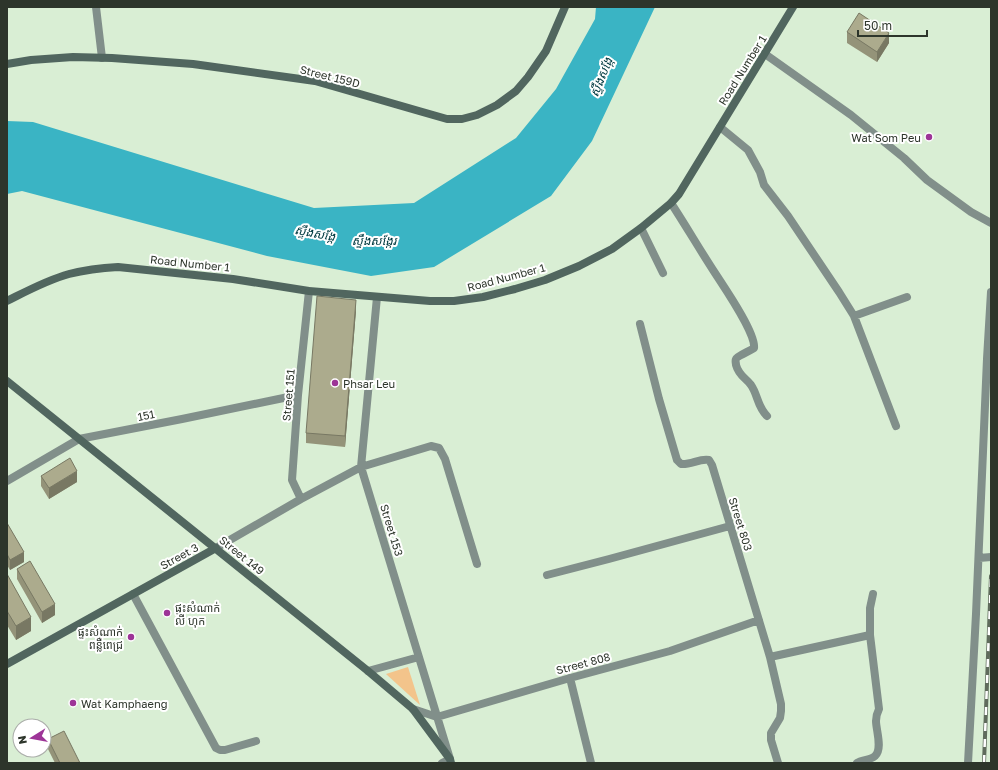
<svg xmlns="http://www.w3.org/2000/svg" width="998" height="770" font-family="'Golos Text','Noto Sans Khmer',sans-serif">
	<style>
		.green { fill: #f3c48b }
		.water { fill: #3ab4c4 }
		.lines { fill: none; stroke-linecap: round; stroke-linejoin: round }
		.street { stroke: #818f8a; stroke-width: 8 }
		.secondary { stroke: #51665f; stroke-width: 8 }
		.rail-casing { stroke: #5f6b5c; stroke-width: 4 }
		.rail { stroke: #fff; stroke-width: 2.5; stroke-dasharray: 8; stroke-linecap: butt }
		.wall { fill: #949379 }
		.shaded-wall { fill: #787863 }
		.building { fill: #acab8d; stroke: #787863 }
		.poi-dot { fill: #9d3497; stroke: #fff; stroke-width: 1.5 }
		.labels { text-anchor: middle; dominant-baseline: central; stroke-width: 4; stroke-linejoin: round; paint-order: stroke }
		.street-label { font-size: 11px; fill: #2d352b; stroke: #fff }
		.poi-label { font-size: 11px; fill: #2d352b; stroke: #fff; text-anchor: start }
		.water-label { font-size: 12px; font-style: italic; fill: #003a40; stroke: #fff }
	</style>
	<rect width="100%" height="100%" fill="#d9eed4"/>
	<path class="green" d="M 408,667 L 420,705 L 386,674 Z"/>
	<path class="water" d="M 596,7 L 655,7 L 592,141 L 551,196 L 434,267 L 371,276 L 267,256 L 22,191 L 7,194 L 7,121 L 33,122 L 314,208 L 414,203 L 516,138 L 556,89 L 595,19 Z"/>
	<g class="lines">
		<path class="street" d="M 96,7 L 102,58
			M 765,54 L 851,115 L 904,158 L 927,180 L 971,212 L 991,223
			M 720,127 L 748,150 L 760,172 L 764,185 L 788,216 L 839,292 L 854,316 L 896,426
			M 671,203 C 686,226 700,250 715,273 C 724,287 756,333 754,348 C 750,351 737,356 736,359 C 735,361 736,363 736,365 C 739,376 745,377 751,385 C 758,395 757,406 767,416
			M 641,228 L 663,273
			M 377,297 L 361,467 L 450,759 L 442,763
			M 854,316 L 907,297
			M 640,324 L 659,399 L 677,460 L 681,464 C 691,465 700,458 709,460 L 712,465 L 770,657 L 781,704 L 781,711 L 780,718 L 771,733 L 771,740 L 778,763
			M 7,481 L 79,439 L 182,419 L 298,395
			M 301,499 L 292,480 L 298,395 L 309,291
			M 216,548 L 301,499 L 361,467 L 431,446 L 439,448 L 445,459 L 477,564
			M 979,558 L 991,557
			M 547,575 L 609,559 L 730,526
			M 133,594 L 216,748 L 220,750 L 225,750 L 256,741
			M 770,657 L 870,635
			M 368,671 L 419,657
			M 570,678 L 591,763
			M 413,709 L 437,717 L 570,678 L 670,651 L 759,620
			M 857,763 C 862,760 871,760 875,756 C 883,749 876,730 876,721 C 876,717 877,713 879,709 L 870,635 L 870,608 L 873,594
			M 968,763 L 976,614 L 987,359 L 991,292"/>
		<path class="secondary" d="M 7,64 L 31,60 L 73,57 L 112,58 L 193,64 L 315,81 L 419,111 L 447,119 L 462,119 L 477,115 L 497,105 L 516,91 L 528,77 L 546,51 L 565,7
			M 7,301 C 27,291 47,280 69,274 C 85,270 101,268 118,267 L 233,279 L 309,291 L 430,301 L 454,301 L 483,297 L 515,289 L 545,280 L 579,266 L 612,249 L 641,228 L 671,203 L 679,194 L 793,7
			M 7,381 L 368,671 L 413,709 L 450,759 L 451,763
			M 7,664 L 216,548"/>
		<g class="rail-casing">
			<path id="rail" d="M 984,763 L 991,576"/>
		</g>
		<use href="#rail" class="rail"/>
	</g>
	<path class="wall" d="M 847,32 L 889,43 L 877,62 L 847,43 Z
		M 356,310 L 345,447 L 306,443 L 306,433 Z
		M 41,476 L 77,482 L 49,499 L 41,486 Z
		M 7,523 L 24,562 L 10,570 L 7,565 Z
		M 17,569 L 55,615 L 42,623 L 17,579 Z
		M 7,574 L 31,631 L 16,640 L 7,625 Z
		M 48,739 L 80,763 L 55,763 L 48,749 Z"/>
	<path class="shaded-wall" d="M 889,33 L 889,43 L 877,62 L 877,52 Z
		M 356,300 L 356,310 L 345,447 L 345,436 Z
		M 77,471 L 77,482 L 49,499 L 49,488 Z
		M 24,552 L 24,562 L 10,570 L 10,560 Z
		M 55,604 L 55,615 L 42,623 L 42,612 Z
		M 31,617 L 31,631 L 16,640 L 16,626 Z"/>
	<path class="building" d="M 859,13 L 889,33 L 877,52 L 847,32 Z
		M 317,296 L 356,300 L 345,436 L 306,433 Z
		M 70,458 L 77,471 L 49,488 L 41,476 Z
		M 7,523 L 24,552 L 10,560 L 7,554 Z
		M 30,561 L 55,604 L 42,612 L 17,569 Z
		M 7,574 L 31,617 L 16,626 L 7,611 Z
		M 64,731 L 80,763 L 60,763 L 48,739 Z"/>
	<g class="poi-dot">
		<circle cx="929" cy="137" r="4"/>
		<circle cx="335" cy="383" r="4"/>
		<circle cx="167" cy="613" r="4"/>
		<circle cx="131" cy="637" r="4"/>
		<circle cx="73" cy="703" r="4"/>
	</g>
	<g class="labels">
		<g class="street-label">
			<text transform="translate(742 70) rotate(-58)">Road Number 1</text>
			<text transform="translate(330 76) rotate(14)">Street 159D</text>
			<text transform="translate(190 263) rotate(6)">Road Number 1</text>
			<text transform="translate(506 277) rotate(-15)">Road Number 1</text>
			<text transform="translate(288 395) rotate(-85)">Street 151</text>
			<text transform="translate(146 415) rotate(-11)">151</text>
			<text transform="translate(741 524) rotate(73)">Street 803</text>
			<text transform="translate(392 530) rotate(73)">Street 153</text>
			<text transform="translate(242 555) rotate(39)">Street 149</text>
			<text transform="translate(179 556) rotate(-29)">Street 3</text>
			<text transform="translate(583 663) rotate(-15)">Street 808</text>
		</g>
		<g class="poi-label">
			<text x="921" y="137" text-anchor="end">Wat Som Peu</text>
			<text x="343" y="383">Phsar Leu</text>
			<text x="175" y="607">ផ្ទះសំណាក់<tspan x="175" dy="13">លី ហុក</tspan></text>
			<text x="123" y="631" text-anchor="end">ផ្ទះសំណាក់<tspan x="123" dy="13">ពន្លឺពេជ្រ</tspan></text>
			<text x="81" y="703">Wat Kamphaeng</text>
		</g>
		<g class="water-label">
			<text transform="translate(601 77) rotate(-68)">ស្ទឹងសង្កែ</text>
			<text transform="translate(315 233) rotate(10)">ស្ទឹងសង្កែ</text>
			<text x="374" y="240">ស្ទឹងសង្កែរ</text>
		</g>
	</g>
	<rect width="998" height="770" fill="none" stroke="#2d352b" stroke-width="16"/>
	<g transform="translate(32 738) rotate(259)"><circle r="19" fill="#ffffff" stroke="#abaeaa"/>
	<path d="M0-3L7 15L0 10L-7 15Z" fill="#9d3497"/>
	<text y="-6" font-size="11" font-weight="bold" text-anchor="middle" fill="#2d352b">N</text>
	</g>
	<path d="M858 30v6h69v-6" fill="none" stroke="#2d352b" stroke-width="2"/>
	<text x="864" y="30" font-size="12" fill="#2d352b" stroke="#ffffff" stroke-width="3" paint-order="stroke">50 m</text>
</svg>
